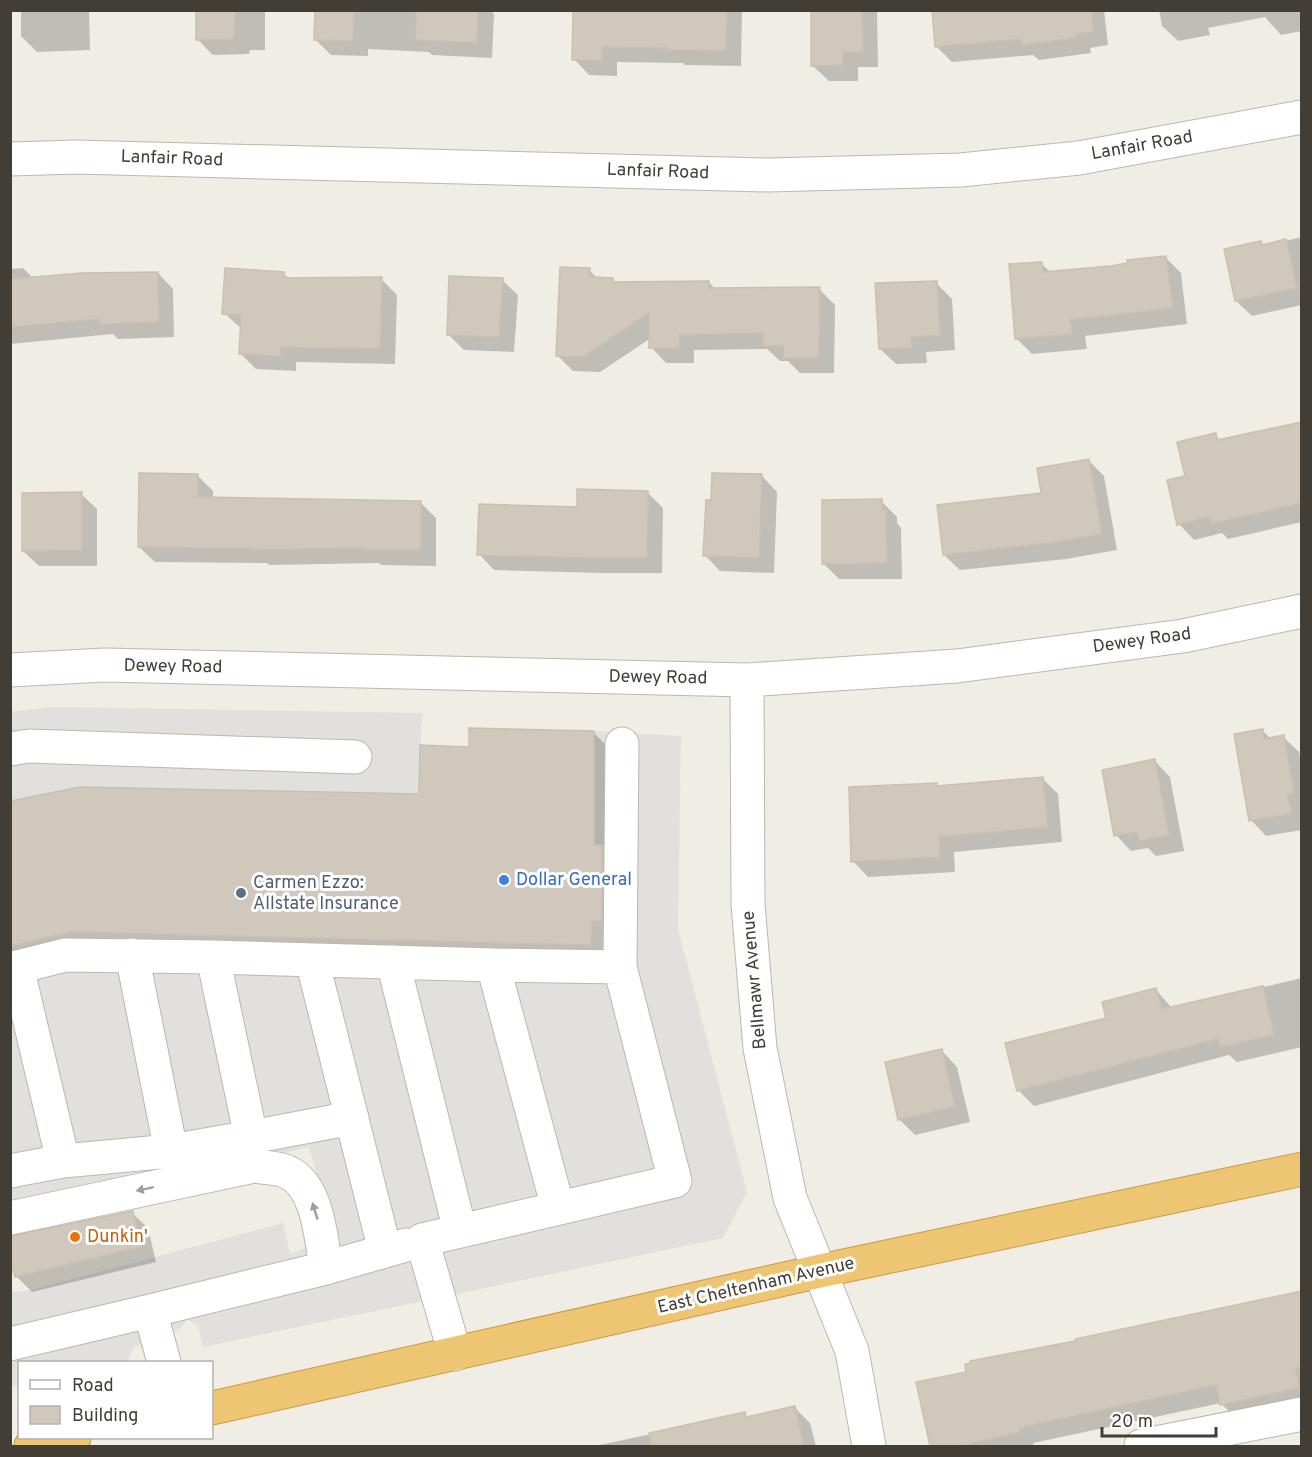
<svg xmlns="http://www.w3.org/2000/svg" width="1312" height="1457" font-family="Overpass,sans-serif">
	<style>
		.parking { fill: #e1e0dd }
		.shadow { fill: #0003 }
		.building { fill: #d0c8bc; stroke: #cac0b0; stroke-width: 1.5 }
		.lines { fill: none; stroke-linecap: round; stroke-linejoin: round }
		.minor-casing { stroke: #bdb7ac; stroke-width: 35 }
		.highway-casing { stroke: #cb9a44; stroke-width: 35 }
		.minor { stroke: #fff; stroke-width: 33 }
		.highway { stroke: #edc573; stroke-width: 33 }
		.oneway { fill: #a09e9a }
		.shop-dot { fill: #3f7fe0; stroke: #fff; stroke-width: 2 }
		.service-dot { fill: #5c6f8a; stroke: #fff; stroke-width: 2 }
		.food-dot { fill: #e8710a; stroke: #fff; stroke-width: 2 }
		.labels { text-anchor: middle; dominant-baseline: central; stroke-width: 6; stroke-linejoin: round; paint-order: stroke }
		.street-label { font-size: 18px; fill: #423d35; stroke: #fff }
		.shop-label { font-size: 18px; fill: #366cbe; stroke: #fff; text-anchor: start }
		.service-label { font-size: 18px; fill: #4e5e75; stroke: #fff; text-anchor: start }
		.food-label { font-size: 18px; fill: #c56008; stroke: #fff; text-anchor: start }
	</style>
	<rect width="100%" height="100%" fill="#f0ede5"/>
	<path class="parking" d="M 52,707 L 423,713 L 421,727 L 419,794 L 80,787 L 11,801 L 10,712 Z
		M 594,731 L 681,736 L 678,929 L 747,1192 L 723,1238 L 203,1347 L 198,1326 L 187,1319 L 179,1330 L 134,1347 L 127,1362 L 20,1362 L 19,1385 L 11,1386 L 10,1286 L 13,1292 L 27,1291 L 283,1223 L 290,1254 L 334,1236 L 309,1147 L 11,1218 L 11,958 L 602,956 L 611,921 L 613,845 L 594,845 Z"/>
	<path class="shadow" d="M 21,10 L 89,10 L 90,50 L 37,52 L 21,36 Z
		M 198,10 L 265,10 L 265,50 L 250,50 L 249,54 L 213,55 L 197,39 Z
		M 316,10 L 490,10 L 494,14 L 492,58 L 432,55 L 429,52 L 368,49 L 368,56 L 331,55 L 315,39 Z
		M 575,10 L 742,10 L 741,66 L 685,65 L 683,63 L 617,62 L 617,76 L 589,75 L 574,59 Z
		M 812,10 L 877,10 L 878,67 L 858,67 L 858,81 L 829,81 L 813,66 Z
		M 933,10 L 1104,10 L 1108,45 L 1090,48 L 1091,53 L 1039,60 L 1033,55 L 952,62 L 936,46 Z
		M 1159,10 L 1302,10 L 1302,31 L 1281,35 L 1265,17 L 1208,28 L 1210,35 L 1178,41 L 1162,26 Z
		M 1302,237 L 1302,305 L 1252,316 L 1236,301 L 1261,243 L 1264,246 Z
		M 1165,257 L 1181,273 L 1187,324 L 1085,336 L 1087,349 L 1032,354 L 1016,338 L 1041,263 L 1051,273 L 1111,268 Z
		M 23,268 L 34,279 L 158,273 L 173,289 L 174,337 L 118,339 L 113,334 L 10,344 L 10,269 Z
		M 589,270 L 598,279 L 612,279 L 616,283 L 709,282 L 716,290 L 819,289 L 835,305 L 834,373 L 800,373 L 788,361 L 780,361 L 767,349 L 694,350 L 694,363 L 666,363 L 651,347 L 651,338 L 600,372 L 573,371 L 558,356 Z
		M 283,273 L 290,280 L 381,279 L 397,295 L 395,364 L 296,362 L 296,371 L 256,369 L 240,353 L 242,329 L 224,313 Z
		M 502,280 L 518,295 L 514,352 L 464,350 L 448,334 Z
		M 936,283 L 952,299 L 955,350 L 926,352 L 927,363 L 896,364 L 880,349 Z
		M 1302,424 L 1302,522 L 1228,539 L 1222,533 L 1194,540 L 1179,524 L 1186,477 L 1215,435 L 1221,441 Z
		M 1088,460 L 1104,476 L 1117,550 L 1066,559 L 960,570 L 944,555 L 1043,494 Z
		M 197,475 L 213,491 L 213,499 L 420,502 L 436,518 L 436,566 L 381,565 L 379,563 L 269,565 L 268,563 L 155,562 L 139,547 Z
		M 762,476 L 777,492 L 774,573 L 720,571 L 705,555 Z
		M 647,492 L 663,508 L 662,573 L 603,573 L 494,570 L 479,554 L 579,509 Z
		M 81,494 L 97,509 L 97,566 L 39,566 L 23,551 Z
		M 881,501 L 897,517 L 897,523 L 901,528 L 902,579 L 839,579 L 824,564 Z
		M 1262,730 L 1271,739 L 1283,737 L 1299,752 L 1302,767 L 1302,830 L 1266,836 L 1251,820 Z
		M 594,733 L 623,762 L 620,973 L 102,960 L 10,973 L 10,802 L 420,795 L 470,748 Z
		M 1155,761 L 1170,777 L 1184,851 L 1156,856 L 1148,848 L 1131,851 L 1116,835 Z
		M 1042,778 L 1058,794 L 1062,842 L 954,852 L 955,872 L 868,877 L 853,861 L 937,785 L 939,787 Z
		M 1302,978 L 1302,1047 L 1237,1062 L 1229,1055 L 1034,1106 L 1018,1090 L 1108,1019 L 1156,990 L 1172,1008 Z
		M 942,1051 L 957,1067 L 970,1122 L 915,1135 L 899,1119 Z
		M 132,1213 L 148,1228 L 156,1262 L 32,1292 L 16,1276 Z
		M 1302,1292 L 1302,1406 L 1237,1420 L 1221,1403 L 1033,1443 L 1034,1446 L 932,1446 L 918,1383 L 968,1373 L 1077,1342 Z
		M 795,1408 L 810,1423 L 816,1446 L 595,1446 L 744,1414 L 748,1418 Z"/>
	<path class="building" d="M 196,10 L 235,10 L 234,39 L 196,40 Z
		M 315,10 L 354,10 L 353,41 L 314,40 Z
		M 417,10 L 478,10 L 477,43 L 415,40 Z
		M 573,10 L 727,10 L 726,51 L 668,50 L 668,48 L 602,47 L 602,61 L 572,60 Z
		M 811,10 L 862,10 L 863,52 L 843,52 L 843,65 L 811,66 Z
		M 932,10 L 1092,10 L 1093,32 L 1076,34 L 1076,38 L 1022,45 L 1021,39 L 935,47 Z
		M 1286,239 L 1297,288 L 1235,301 L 1224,249 L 1261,241 L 1262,245 Z
		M 1166,256 L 1173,308 L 1070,320 L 1072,334 L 1015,339 L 1009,264 L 1042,262 L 1043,272 L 1111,266 L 1128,263 L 1127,260 Z
		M 560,267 L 590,268 L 590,277 L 613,278 L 613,282 L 709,281 L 709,288 L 820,287 L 819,358 L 783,358 L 784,346 L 763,346 L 763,333 L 679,335 L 680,348 L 649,348 L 649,313 L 583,357 L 556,356 Z
		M 225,268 L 284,272 L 284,278 L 382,277 L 380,349 L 281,347 L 281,356 L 239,354 L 241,315 L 222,314 Z
		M 158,272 L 159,322 L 100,324 L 100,319 L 10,327 L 10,279 L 82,273 Z
		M 449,276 L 503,278 L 499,337 L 447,335 Z
		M 937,281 L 940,335 L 911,337 L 912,348 L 879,349 L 875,283 Z
		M 1302,422 L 1302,503 L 1211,524 L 1209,517 L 1177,525 L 1167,480 L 1185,476 L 1177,442 L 1216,433 L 1217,440 Z
		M 1089,459 L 1102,534 L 1050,543 L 943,555 L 937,505 L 1041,493 L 1037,468 Z
		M 139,473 L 198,474 L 198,497 L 421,501 L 421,550 L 364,550 L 364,548 L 252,550 L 252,548 L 138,547 Z
		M 712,473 L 762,474 L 759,558 L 703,556 L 706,500 L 711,500 Z
		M 577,489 L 648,491 L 647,558 L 587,558 L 477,555 L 479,504 L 577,507 Z
		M 82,492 L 82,550 L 22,551 L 22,493 Z
		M 882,499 L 882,511 L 886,510 L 887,563 L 822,564 L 822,500 Z
		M 469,728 L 594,731 L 594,845 L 602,845 L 602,921 L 592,921 L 591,945 L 72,932 L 10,946 L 10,801 L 80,787 L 419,794 L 420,745 L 469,747 Z
		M 1263,729 L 1264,739 L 1284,735 L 1294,793 L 1288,794 L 1292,814 L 1249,821 L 1234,734 Z
		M 1155,759 L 1169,835 L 1139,841 L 1137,832 L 1114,836 L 1102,770 Z
		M 1043,777 L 1048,827 L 939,837 L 940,857 L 851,862 L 849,787 L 937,783 L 937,786 Z
		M 1263,986 L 1274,1035 L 1220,1047 L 1218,1039 L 1017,1091 L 1005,1043 L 1106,1018 L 1102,1002 L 1156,988 L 1162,1009 Z
		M 942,1049 L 955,1107 L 898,1120 L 885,1062 Z
		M 133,1211 L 141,1247 L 15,1277 L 10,1260 L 10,1236 Z
		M 1302,1291 L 1302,1367 L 1295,1368 L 1300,1388 L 1220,1405 L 1216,1385 L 1019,1428 L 1020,1432 L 961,1446 L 930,1446 L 916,1382 L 966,1372 L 965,1364 L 971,1363 L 970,1361 L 1075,1341 L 1075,1339 Z
		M 795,1406 L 804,1446 L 651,1446 L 649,1433 L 745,1412 L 746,1417 Z"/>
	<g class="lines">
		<g class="minor-casing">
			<path id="minor" d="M 10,159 L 76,157 L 768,175 L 961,170 L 1079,158 L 1302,117
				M 10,670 L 105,665 L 747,680 L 957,666 L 1183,636 L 1302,611
				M 747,680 L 748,904 L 760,1048 L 790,1198 L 852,1351 L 869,1446
				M 10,749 L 29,746 L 355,757
				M 132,955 L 171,1151
				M 312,960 L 385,1251
				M 393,962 L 460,1231
				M 17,967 L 63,1161
				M 10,969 L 65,955 L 213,957 L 493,965
				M 251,1137 L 352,1118
				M 10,1171 L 63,1161 L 171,1151 L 251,1137 L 213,957
				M 558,1208 L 493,965 L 620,967
				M 10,1218 L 254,1166 C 263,1167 273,1168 282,1170 C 318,1180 321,1238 326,1268
				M 150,1311 L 326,1268 L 406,1245
				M 10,1344 L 150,1311 L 164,1362
				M 455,1354 L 422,1240 L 675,1181 L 620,967 L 622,744
				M 1141,1446 L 1302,1414"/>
		</g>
		<g class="highway-casing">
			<path id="highway" d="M 212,1408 L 820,1271 L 1302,1169
				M 31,1446 L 74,1438"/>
		</g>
		<use href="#minor" class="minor"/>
		<use href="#highway" class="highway"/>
	</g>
	<defs><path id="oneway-solid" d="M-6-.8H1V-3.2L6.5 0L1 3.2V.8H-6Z" transform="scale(1.5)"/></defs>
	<g class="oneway">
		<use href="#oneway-solid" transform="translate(145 1189) rotate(168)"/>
		<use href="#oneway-solid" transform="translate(315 1211) rotate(-107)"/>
	</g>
	<circle class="shop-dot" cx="504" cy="880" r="6"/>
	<circle class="service-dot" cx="241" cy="893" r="6"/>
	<circle class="food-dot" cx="75" cy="1237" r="6"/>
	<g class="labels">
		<g class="street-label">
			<text transform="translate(1142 146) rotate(-10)">Lanfair Road</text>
			<text transform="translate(172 159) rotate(2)">Lanfair Road</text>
			<text transform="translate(658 172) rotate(2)">Lanfair Road</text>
			<text transform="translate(1142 641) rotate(-8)">Dewey Road</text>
			<text transform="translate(173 667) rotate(1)">Dewey Road</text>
			<text transform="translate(658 678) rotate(1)">Dewey Road</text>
			<text transform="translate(755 980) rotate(-95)">Bellmawr Avenue</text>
			<text transform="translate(756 1286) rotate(-13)">East Cheltenham Avenue</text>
		</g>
		<g class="shop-label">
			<text x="516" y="880">Dollar General</text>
		</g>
		<g class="service-label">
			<text x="253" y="883">Carmen Ezzo:<tspan x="253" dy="21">Allstate Insurance</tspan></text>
		</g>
		<g class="food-label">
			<text x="87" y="1237">Dunkin'</text>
		</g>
	</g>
	<rect width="1312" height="1457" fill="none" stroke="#423d35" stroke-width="24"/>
	<rect x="18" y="1361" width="195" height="78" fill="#ffffff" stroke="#b3b1ae" stroke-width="1.5"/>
	<rect x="30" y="1380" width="30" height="9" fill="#ffffff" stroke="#b3b1ae" stroke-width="1.5"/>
	<text x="72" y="1391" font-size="18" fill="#423d35">Road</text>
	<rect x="30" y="1406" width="30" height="18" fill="#d0c8bc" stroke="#b3b1ae" stroke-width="1.5"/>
	<text x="72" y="1421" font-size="18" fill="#423d35">Building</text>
	<path d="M1102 1427v9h114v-9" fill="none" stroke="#423d35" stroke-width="3"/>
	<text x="1111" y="1427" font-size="18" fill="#423d35" stroke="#ffffff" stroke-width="4.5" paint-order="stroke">20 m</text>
</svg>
